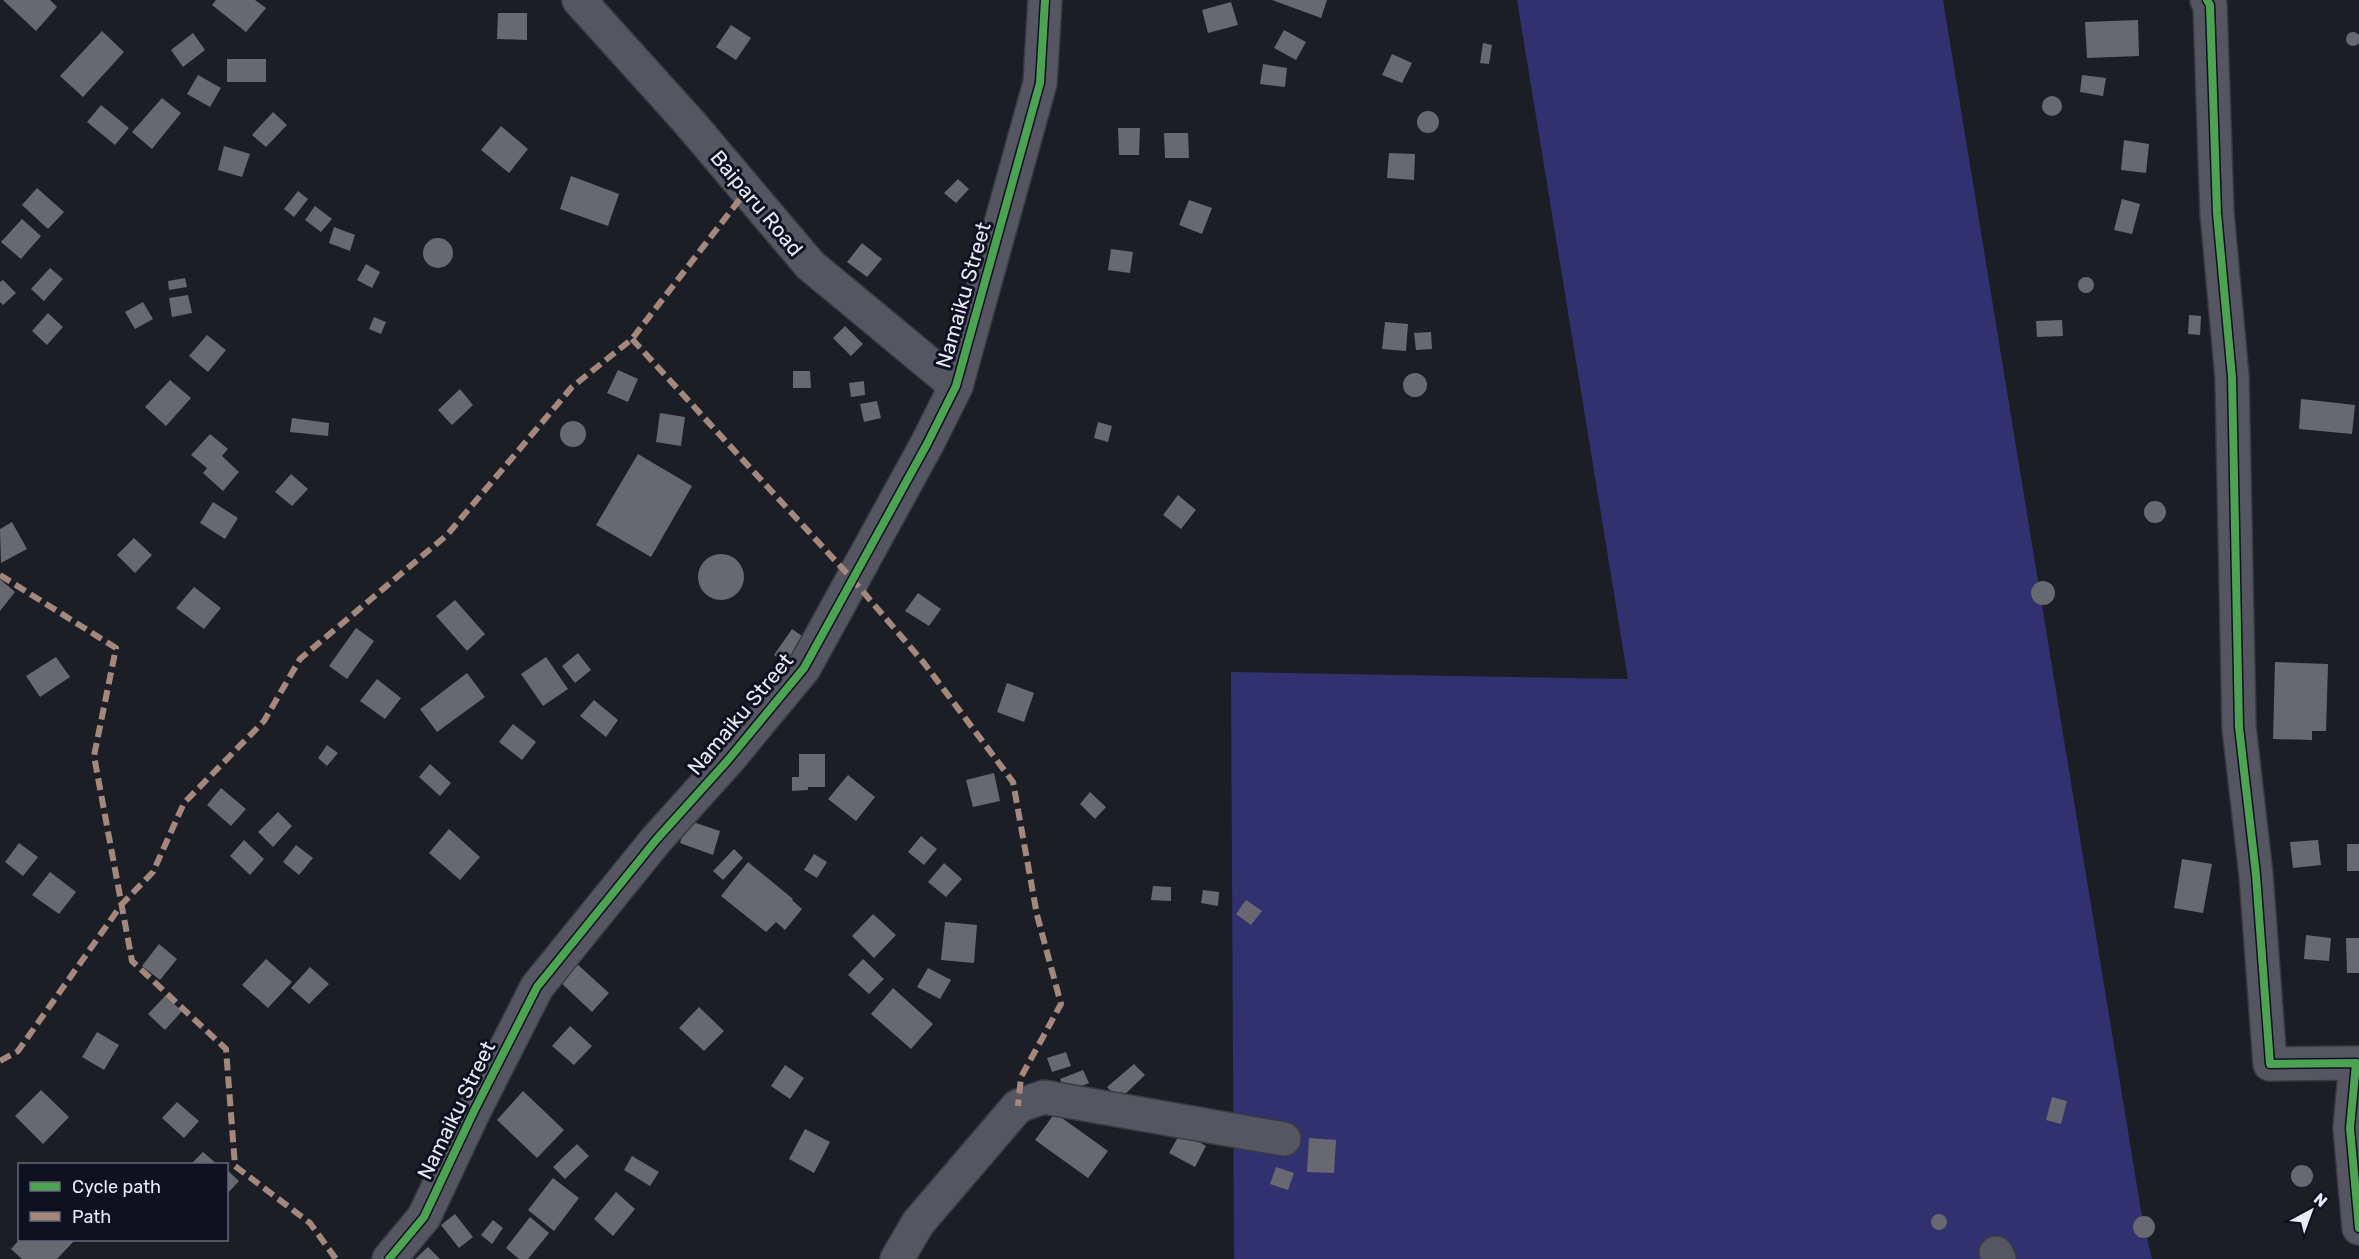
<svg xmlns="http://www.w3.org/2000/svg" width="2359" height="1259" font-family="Rubik,sans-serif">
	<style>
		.forest { fill: #323170 }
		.building { fill: #676870 }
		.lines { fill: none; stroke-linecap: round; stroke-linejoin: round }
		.street-casing { stroke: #393b42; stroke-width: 36 }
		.street { stroke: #555661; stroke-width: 33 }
		.quiet { stroke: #a5887d; stroke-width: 6; stroke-dasharray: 12 6; stroke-linecap: butt }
		.cycleway-casing { stroke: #0f1120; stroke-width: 11 }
		.cycleway { stroke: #4ca352; stroke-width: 8 }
		.labels { text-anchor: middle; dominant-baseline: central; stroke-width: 6; stroke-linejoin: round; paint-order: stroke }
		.street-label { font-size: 21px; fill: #e8eaf6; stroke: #0f1120 }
	</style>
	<rect width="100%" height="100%" fill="#1c1e26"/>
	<path class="forest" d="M 1517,0 L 1943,0 L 2142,1217 L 2152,1259 L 1234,1259 L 1231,672 L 1628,679 Z"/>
	<path class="building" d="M 3,0 L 50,0 L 57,7 L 36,31 Z
		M 216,0 L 255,0 L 266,8 L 246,32 L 212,5 Z
		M 1272,0 L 1327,0 L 1321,18 Z
		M 1231,2 L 1238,25 L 1208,33 L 1202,10 Z
		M 498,13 L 527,13 L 527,40 L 497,39 Z
		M 2138,20 L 2139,56 L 2087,58 L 2085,22 Z
		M 731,25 L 751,38 L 736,60 L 716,47 Z
		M 1284,30 L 1306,42 L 1296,60 L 1274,48 Z
		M 102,31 L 124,52 L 83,97 L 60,76 Z
		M2346 39a7 7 0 1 1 14 0a7 7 0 1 1-14 0Z
		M 193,33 L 205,50 L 183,67 L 171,50 Z
		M 1483,43 L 1492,45 L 1489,64 L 1480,63 Z
		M 1392,54 L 1412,63 L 1402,83 L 1382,75 Z
		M 227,59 L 266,59 L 266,82 L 227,82 Z
		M 1263,64 L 1287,68 L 1285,87 L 1260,84 Z
		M 198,75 L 221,88 L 210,107 L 187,94 Z
		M 2082,75 L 2106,78 L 2103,96 L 2080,92 Z
		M2042 106a10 10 0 1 1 20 0a10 10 0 1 1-20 0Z
		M 162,98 L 181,113 L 152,149 L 132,132 Z
		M 101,105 L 129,128 L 115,145 L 87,122 Z
		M1417 122a11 11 0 1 1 22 0a11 11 0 1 1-22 0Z
		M 273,112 L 287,125 L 266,147 L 252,135 Z
		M 501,126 L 528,149 L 509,173 L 481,150 Z
		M 1118,128 L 1140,128 L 1139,155 L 1119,155 Z
		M 1164,133 L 1188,133 L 1189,158 L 1165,158 Z
		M 2124,140 L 2149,144 L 2146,173 L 2121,170 Z
		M 224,146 L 250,154 L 242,177 L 218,170 Z
		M 1389,153 L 1415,154 L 1414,180 L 1387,178 Z
		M 571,176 L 619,194 L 608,226 L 560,209 Z
		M 958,179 L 969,189 L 956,203 L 944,193 Z
		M 37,188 L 64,212 L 48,229 L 22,205 Z
		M 298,191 L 308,199 L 294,217 L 284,209 Z
		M 2122,199 L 2140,204 L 2132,234 L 2114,230 Z
		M 1189,200 L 1212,208 L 1202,234 L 1179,225 Z
		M 315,206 L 332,219 L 321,232 L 305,220 Z
		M 22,219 L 41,236 L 21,259 L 1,242 Z
		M 334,227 L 355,235 L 350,251 L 329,243 Z
		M423 253a15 15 0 1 1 30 0a15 15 0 1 1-30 0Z
		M 862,243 L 882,259 L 867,277 L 847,262 Z
		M 1111,249 L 1133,252 L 1130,273 L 1108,270 Z
		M 366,264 L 380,272 L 372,288 L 357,280 Z
		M 50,268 L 63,279 L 44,301 L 31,289 Z
		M2078 285a8 8 0 1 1 16 0a8 8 0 1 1-16 0Z
		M 185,278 L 187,287 L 169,290 L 168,281 Z
		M 3,280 L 16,293 L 3,305 L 0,302 L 0,282 Z
		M 188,295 L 192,313 L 172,317 L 169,298 Z
		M 143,302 L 153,319 L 135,329 L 125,312 Z
		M 48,313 L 63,327 L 47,345 L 32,331 Z
		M 2189,315 L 2201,316 L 2200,335 L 2188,334 Z
		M 374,317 L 386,322 L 381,334 L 369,329 Z
		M 2062,320 L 2063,336 L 2037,337 L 2036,321 Z
		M 1385,322 L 1408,324 L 1406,351 L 1382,349 Z
		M 845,326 L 863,344 L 851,356 L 833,338 Z
		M 1431,332 L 1432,349 L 1416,350 L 1414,333 Z
		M 207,335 L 226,350 L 208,372 L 189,356 Z
		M 618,370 L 638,379 L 628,402 L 607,393 Z
		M 793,371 L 810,371 L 811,388 L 793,388 Z
		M1403 385a12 12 0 1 1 24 0a12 12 0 1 1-24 0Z
		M 170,380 L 191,398 L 166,426 L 145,407 Z
		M 864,381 L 865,395 L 851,397 L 849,383 Z
		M 460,389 L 473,405 L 452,425 L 438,410 Z
		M 2301,399 L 2355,405 L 2352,434 L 2299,429 Z
		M 877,401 L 881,418 L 864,422 L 860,404 Z
		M 660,413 L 685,417 L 681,446 L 656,442 Z
		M 292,418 L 329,423 L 328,436 L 290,432 Z
		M560 434a13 13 0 1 1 26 0a13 13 0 1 1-26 0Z
		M 1098,422 L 1112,426 L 1108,442 L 1094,438 Z
		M 210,434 L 228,449 L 222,456 L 239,472 L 223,491 L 203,473 L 207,468 L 191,455 Z
		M 638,454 L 692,486 L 651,557 L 596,525 Z
		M 291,474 L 308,489 L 292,506 L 275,492 Z
		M 1178,495 L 1196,510 L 1181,529 L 1163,515 Z
		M2144 512a11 11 0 1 1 22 0a11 11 0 1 1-22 0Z
		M 213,502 L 238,518 L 225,539 L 200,523 Z
		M 12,522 L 27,549 L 1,563 L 0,529 Z
		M 134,538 L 152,555 L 135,573 L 117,555 Z
		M698 577a23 23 0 1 1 46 0a23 23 0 1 1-46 0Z
		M 0,579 L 15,592 L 0,611 Z
		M2031 593a12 12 0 1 1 24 0a12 12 0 1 1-24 0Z
		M 194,587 L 221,608 L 204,629 L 176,608 Z
		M 918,593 L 941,609 L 929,626 L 905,611 Z
		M 455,600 L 485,634 L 467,651 L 436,616 Z
		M 356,628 L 374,641 L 347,679 L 329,666 Z
		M 792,629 L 805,638 L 787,664 L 774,655 Z
		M 578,653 L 591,670 L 575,683 L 562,666 Z
		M 56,657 L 70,677 L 40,697 L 26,676 Z
		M 546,657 L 568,689 L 543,706 L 521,674 Z
		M 2275,662 L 2328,664 L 2326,731 L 2312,731 L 2312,740 L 2273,739 Z
		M 467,673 L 485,697 L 437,732 L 420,709 Z
		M 377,679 L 401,698 L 385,719 L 360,701 Z
		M 1007,683 L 1034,693 L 1024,722 L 997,712 Z
		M 594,700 L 618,720 L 606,737 L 580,716 Z
		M 513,724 L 536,742 L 522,760 L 499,742 Z
		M 327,745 L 338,753 L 327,766 L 318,758 Z
		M 799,754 L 825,754 L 825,787 L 808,787 L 808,790 L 792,791 L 792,777 L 799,777 Z
		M 430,764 L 451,783 L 440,796 L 419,777 Z
		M 994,773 L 1000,801 L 973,807 L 966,780 Z
		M 848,775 L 875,797 L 856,821 L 828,799 Z
		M 221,788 L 246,809 L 231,826 L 207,805 Z
		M 1090,792 L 1106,807 L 1095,819 L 1080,804 Z
		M 278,812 L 292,826 L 273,847 L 258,832 Z
		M 687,820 L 720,831 L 713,855 L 680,843 Z
		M 449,829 L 480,857 L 460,880 L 429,853 Z
		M 921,836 L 937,849 L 924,865 L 908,852 Z
		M 244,840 L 264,859 L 250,875 L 230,856 Z
		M 2318,840 L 2321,865 L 2293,868 L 2290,842 Z
		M 19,843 L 38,857 L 23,876 L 5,862 Z
		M 2347,844 L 2359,844 L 2359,871 L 2347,871 Z
		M 296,845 L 313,858 L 299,875 L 283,862 Z
		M 734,849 L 743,858 L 723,880 L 713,871 Z
		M 814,854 L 827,862 L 817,878 L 804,870 Z
		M 2182,859 L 2212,864 L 2203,913 L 2174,908 Z
		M 748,862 L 793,899 L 792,900 L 802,909 L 785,930 L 776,922 L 766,932 L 721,896 Z
		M 944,863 L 962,879 L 946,897 L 928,882 Z
		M 50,872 L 76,892 L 59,914 L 32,895 Z
		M 1153,886 L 1171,887 L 1171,901 L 1151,900 Z
		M 1203,890 L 1219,892 L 1218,906 L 1201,903 Z
		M 1246,900 L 1262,911 L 1251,925 L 1236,914 Z
		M 873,914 L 896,935 L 874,958 L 852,936 Z
		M 945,922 L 977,925 L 974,963 L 941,960 Z
		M 2306,935 L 2331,938 L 2329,961 L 2304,959 Z
		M 2346,938 L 2359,938 L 2359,973 L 2347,973 Z
		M 159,944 L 177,959 L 160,980 L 142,966 Z
		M 266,959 L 292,982 L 268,1008 L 242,985 Z
		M 863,959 L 884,979 L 869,994 L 848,975 Z
		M 576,963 L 609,993 L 592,1012 L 559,981 Z
		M 310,967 L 329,984 L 309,1004 L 291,988 Z
		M 928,968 L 951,980 L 940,999 L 917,987 Z
		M 893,988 L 933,1024 L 911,1049 L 871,1014 Z
		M 165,996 L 182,1011 L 165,1030 L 148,1014 Z
		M 699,1007 L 724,1031 L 704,1051 L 679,1028 Z
		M 570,1026 L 592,1046 L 574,1065 L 552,1046 Z
		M 97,1032 L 119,1045 L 104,1070 L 82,1057 Z
		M 1066,1052 L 1071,1066 L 1052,1072 L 1047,1058 Z
		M 1134,1064 L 1145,1075 L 1119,1100 L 1107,1087 Z
		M 785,1065 L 804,1078 L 790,1099 L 771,1086 Z
		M 1083,1070 L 1089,1083 L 1066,1093 L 1060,1079 Z
		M 41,1090 L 69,1117 L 43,1144 L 15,1116 Z
		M 523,1091 L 564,1130 L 537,1158 L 497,1120 Z
		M 2052,1097 L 2067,1101 L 2061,1124 L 2046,1120 Z
		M 177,1102 L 199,1121 L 184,1138 L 162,1118 Z
		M 1055,1113 L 1108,1151 L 1088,1178 L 1035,1140 Z
		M 805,1129 L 830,1142 L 814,1173 L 789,1159 Z
		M 1181,1132 L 1206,1146 L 1195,1167 L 1169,1153 Z
		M 1309,1138 L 1336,1140 L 1334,1173 L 1307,1172 Z
		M 577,1144 L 589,1156 L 565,1179 L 553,1167 Z
		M 203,1152 L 217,1164 L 191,1164 Z
		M 632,1156 L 659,1172 L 650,1186 L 624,1170 Z
		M2291 1176a11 11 0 1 1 22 0a11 11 0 1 1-22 0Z
		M 1276,1167 L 1294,1173 L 1288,1190 L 1270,1184 Z
		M 226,1169 L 239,1181 L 226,1195 Z
		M 553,1178 L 579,1198 L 554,1231 L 528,1210 Z
		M 616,1192 L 635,1209 L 613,1236 L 594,1219 Z
		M1931 1222a8 8 0 1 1 16 0a8 8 0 1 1-16 0Z
		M 455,1214 L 473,1237 L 459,1248 L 441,1225 Z
		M2133 1227a11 11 0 1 1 22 0a11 11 0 1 1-22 0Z
		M 530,1217 L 549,1233 L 528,1259 L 519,1259 L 506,1248 Z
		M 493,1220 L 503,1228 L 492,1244 L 481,1235 Z
		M 19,1240 L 75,1240 L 57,1259 L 22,1259 L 11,1249 Z
		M 428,1247 L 440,1259 L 415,1259 Z"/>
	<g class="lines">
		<g class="street-casing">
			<path id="street" d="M 579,0 L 689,122 L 810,265 L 956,386
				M 2207,0 L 2210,5 L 2217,213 L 2232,377 L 2239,727 L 2256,875 L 2270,1064 L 2356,1063 L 2350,1128 L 2359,1228
				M 1996,1253 L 1999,1259
				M 389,1259 L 424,1217 L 473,1113 L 537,987 L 656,840 L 728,760 L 804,668 L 927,444 L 956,386 L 1040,83 L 1045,0
				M 897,1259 L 918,1223 L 1018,1106 L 1044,1097 L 1284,1139"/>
		</g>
		<use href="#street" class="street"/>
		<path class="quiet" d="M 632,339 L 853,580 L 924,663 L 1013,782 L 1037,915 L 1061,1004 L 1021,1077 L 1018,1106
			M 0,575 L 116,648 L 94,756 L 132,961 L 226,1049 L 235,1166 L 310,1223 L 336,1259
			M 0,1061 L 18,1051 L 122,904 L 153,872 L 184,803 L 264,721 L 300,659 L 447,535 L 572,387 L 632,339 L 747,190"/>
		<g class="cycleway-casing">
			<path id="cycleway" d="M 2207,0 L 2210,5 L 2217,213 L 2232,377 L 2239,727 L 2256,875 L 2270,1064 L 2356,1063 L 2350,1128 L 2359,1228
				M 389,1259 L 424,1217 L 473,1113 L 537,987 L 656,840 L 728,760 L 804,668 L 927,444 L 956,386 L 1040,83 L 1045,0"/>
		</g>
		<use href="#cycleway" class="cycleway"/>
	</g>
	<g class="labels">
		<g class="street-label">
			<text transform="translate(757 203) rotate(50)">Baiparu Road</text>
			<text transform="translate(963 295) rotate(-74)">Namaiku Street</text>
			<text transform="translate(740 714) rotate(-50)">Namaiku Street</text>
			<text transform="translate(456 1110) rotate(-64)">Namaiku Street</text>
		</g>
	</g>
	<rect x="18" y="1163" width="210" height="78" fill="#0f1120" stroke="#666876" stroke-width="1.5"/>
	<rect x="30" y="1182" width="30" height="9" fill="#4ca352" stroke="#666876" stroke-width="1.5"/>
	<text x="72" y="1193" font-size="18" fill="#e8eaf6">Cycle path</text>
	<rect x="30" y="1212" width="30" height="9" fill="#a5887d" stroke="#666876" stroke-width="1.5"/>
	<text x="72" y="1223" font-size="18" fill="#e8eaf6">Path</text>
	<g transform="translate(2311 1211) rotate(41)" stroke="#0f1120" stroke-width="4.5" paint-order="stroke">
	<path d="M0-4.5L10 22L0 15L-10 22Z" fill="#e8eaf6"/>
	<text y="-9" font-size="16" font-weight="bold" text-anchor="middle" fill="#e8eaf6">N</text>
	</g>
</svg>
